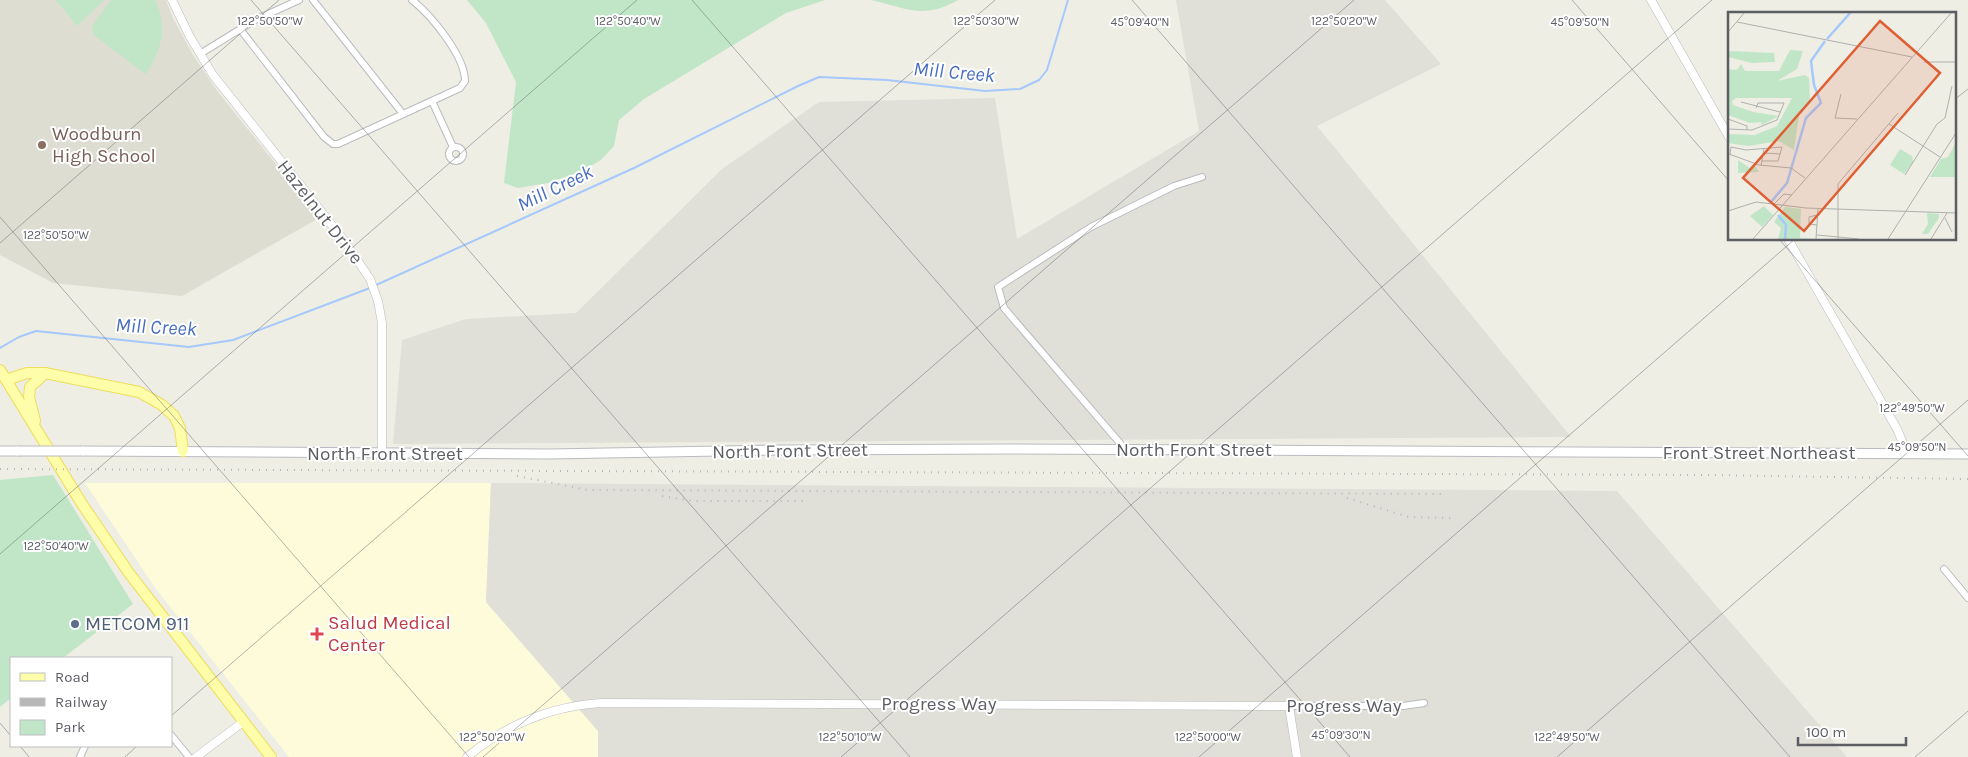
<svg xmlns="http://www.w3.org/2000/svg" width="1968" height="757" font-family="Karla,sans-serif">
	<style>
		.commercial { fill: #fdfbda }
		.industrial { fill: #e0dfd8 }
		.education { fill: #deddd2 }
		.green { fill: #c1e5c7 }
		.lines { fill: none; stroke-linecap: round; stroke-linejoin: round }
		.stream { stroke: #a5c8fd; stroke-width: 2 }
		.minor-casing { stroke: #b9bbc0; stroke-width: 8 }
		.tertiary-casing { stroke: #b9bbc0; stroke-width: 9 }
		.secondary-casing { stroke: #babbc2; stroke-width: 11 }
		.primary-casing { stroke: #efde5d; stroke-width: 12 }
		.minor { stroke: #fff; stroke-width: 6 }
		.tertiary { stroke: #fff; stroke-width: 8 }
		.secondary { stroke: #fff; stroke-width: 9 }
		.primary { stroke: #fdfdaa; stroke-width: 10 }
		.rail { stroke: #b7b7b8; stroke-width: 2; stroke-dasharray: 1 6; stroke-linecap: butt }
		.secondary-bridge-casing { stroke: #babbc2; stroke-width: 11; stroke-linecap: butt }
		.secondary-bridge { stroke: #fff; stroke-width: 9 }
		.ticks { fill: none; stroke: #5c5e64; stroke-width: 1; stroke-opacity: 0.45 }
		.education-dot { fill: #8d6e63; stroke: #fff; stroke-width: 2 }
		.service-dot { fill: #5c6f8a; stroke: #fff; stroke-width: 2 }
		.health-dot { fill: #e0444e; stroke: #fff; stroke-width: 2 }
		.labels { text-anchor: middle; dominant-baseline: central; stroke-width: 4; stroke-linejoin: round; paint-order: stroke }
		.education-label { font-size: 19px; fill: #785e54; stroke: #fff; text-anchor: start }
		.street-label { font-size: 19px; fill: #5c5e64; stroke: #fff }
		.health-label { font-size: 19px; fill: #be3a42; stroke: #fff; text-anchor: start }
		.service-label { font-size: 19px; fill: #4e5e75; stroke: #fff; text-anchor: start }
		.water-label { font-size: 20px; font-style: italic; fill: #476ec1; stroke: #fff }
		.inset-river { fill: none; stroke: #a5c8fd; stroke-width: 2.5 }
		.inset-road { fill: none; stroke: #b0b0ad; stroke-width: 1 }
		.view { fill: #df5f34; fill-opacity: 0.15; stroke: #df5f34; stroke-width: 2.5 }
		.inset-edge { fill: none; stroke: #5c5e64; stroke-width: 2.5 }
		.ticks-label { font-size: 12px; text-anchor: middle; fill: #5c5e64; stroke: #fff; stroke-width: 4; stroke-linejoin: round; paint-order: stroke }
	</style>
	<rect width="100%" height="100%" fill="#eeeee4"/>
	<path class="commercial" d="M 85,483 L 491,483 L 486,602 L 598,731 L 598,757 L 289,757 L 156,589 Z"/>
	<path class="industrial" d="M 1176,0 L 1385,0 L 1441,64 L 1317,126 L 1571,437 L 393,444 L 402,340 L 466,319 L 576,313 L 722,169 L 819,102 L 995,98 L 1017,239 L 1199,131 Z
		M 491,483 L 1617,491 L 1847,757 L 598,757 L 598,731 L 486,602 Z"/>
	<path class="education" d="M 0,0 L 166,0 L 173,18 L 193,55 L 218,92 L 319,218 L 182,296 L 53,283 L 0,255 Z"/>
	<path class="green" d="M 56,0 L 104,0 L 77,26 Z
		M 111,0 L 155,0 C 168,27 162,50 145,74 L 94,35 L 92,26 Z
		M 467,0 L 825,0 L 786,13 L 644,99 L 619,120 L 614,146 L 601,160 L 582,171 L 548,183 L 518,188 L 504,183 L 516,82 L 486,23 Z
		M 871,0 L 958,0 C 924,20 906,8 871,0 Z
		M 53,475 L 133,604 L 63,658 L 11,658 L 11,698 L 0,707 L 0,480 Z"/>
	<g class="lines">
		<path class="stream" d="M 374,286 L 634,168 L 798,86 L 819,77 L 887,80 L 985,91 L 1020,89 L 1039,80 L 1047,70 L 1068,0
			M 0,348 L 19,337 L 36,331 L 189,347 L 233,340 L 370,288"/>
		<g class="minor-casing">
			<path id="minor" d="M 313,0 L 403,114
				M 240,29 L 324,137 L 333,144 L 338,144 L 460,88 L 465,81 C 465,56 431,15 412,0
				M 200,54 L 255,20 L 299,0
				M 432,101 L 453,147
				M449 154a7 7 0 1 1 14 0a7 7 0 1 1-14 0Z
				M 1125,449 L 1004,308 L 998,287 L 1091,227 L 1174,186 L 1202,177
				M 1944,569 L 1968,598
				M 1289,706 L 1403,706 L 1424,703
				M 171,735 L 189,757
				M 80,757 L 85,746"/>
		</g>
		<g class="tertiary-casing">
			<path id="tertiary" d="M 172,0 L 190,37 L 213,75 L 343,239 L 370,279 L 378,301 L 382,323 L 382,454
				M 1651,0 L 1729,137
				M 1788,239 L 1897,429 L 1905,448 L 1905,454
				M 196,757 L 243,722
				M 467,757 C 507,724 550,706 602,703 L 1289,706 L 1297,757"/>
		</g>
		<g class="secondary-casing">
			<path id="secondary" d="M 0,451 L 18,451
				M 82,451 L 549,454 L 781,450 L 1009,449 L 1968,454"/>
		</g>
		<g class="primary-casing">
			<path id="primary" d="M 0,370 L 82,504 L 129,573 L 271,757
				M 6,380 L 27,373 L 45,373 L 139,392 L 162,405 L 174,416 L 180,428 L 183,451
				M 35,421 L 29,397 L 30,387 L 45,373"/>
		</g>
		<use href="#minor" class="minor"/>
		<use href="#tertiary" class="tertiary"/>
		<use href="#secondary" class="secondary"/>
		<use href="#primary" class="primary"/>
		<path class="rail" d="M 0,469 L 1708,475 L 1968,479
			M 517,476 L 588,490 L 1445,494
			M 662,496 L 693,501 L 806,501
			M 1347,498 L 1409,517 L 1454,518"/>
		<g class="secondary-bridge-casing">
			<path id="secondary-bridge" d="M 18,451 L 82,451"/>
		</g>
		<use href="#secondary-bridge" class="secondary-bridge"/>
	</g>
	<path class="ticks" d="M 251,0 L 910,757M 692,0 L 1350,757M 1132,0 L 1790,757M 1572,0 L 1729,181M 1954,100 L 1968,89M 0,217 L 469,757M 1779,239 L 1968,456M 0,243 L 279,0M 0,554 L 637,0M 171,716 L 995,0M 0,723 L 11,736M 20,746 L 29,757M 125,757 L 137,746M 483,757 L 1354,0M 841,757 L 1712,0M 1199,757 L 1795,239M 1557,757 L 1968,400M 1915,757 L 1968,711"/>
	<circle class="education-dot" cx="42" cy="145" r="5"/>
	<circle class="service-dot" cx="75" cy="624" r="5"/>
	<path class="health-dot" d="M314.5 626.5h5v5h5v5h-5v5h-5v-5h-5v-5h5z"/>
	<g class="labels">
		<g class="education-label">
			<text x="52" y="134">Woodburn<tspan x="52" dy="22">High School</tspan></text>
		</g>
		<g class="street-label">
			<text transform="translate(320 212) rotate(52)">Hazelnut Drive</text>
			<text x="1194" y="450">North Front Street</text>
			<text transform="translate(790 451) rotate(-1)">North Front Street</text>
			<text x="1759" y="453">Front Street Northeast</text>
			<text x="385" y="454">North Front Street</text>
			<text x="939" y="704">Progress Way</text>
			<text x="1344" y="706">Progress Way</text>
		</g>
		<g class="health-label">
			<text x="328" y="623">Salud Medical<tspan x="328" dy="22">Center</tspan></text>
		</g>
		<g class="service-label">
			<text x="85" y="624">METCOM 911</text>
		</g>
		<g class="water-label">
			<text transform="translate(954 72) rotate(5)">Mill Creek</text>
			<text transform="translate(555 188) rotate(-26)">Mill Creek</text>
			<text transform="translate(156 327) rotate(3)">Mill Creek</text>
		</g>
	</g>
	<g transform="translate(1728 12)">
		<rect width="228" height="228" fill="#eeeee4"/>
		<path d="M 62,38 L 75,39 L 69,57 L 49,69 L 77,63 L 81,66 L 82,90 L 71,104 L 66,138 L 51,129 L 20,134 L 0,131 L 0,122 L 27,123 L 49,114 L 64,86 L 8,86 L 4,89 L 5,93 L 25,100 L 51,104 L 34,113 L 33,110 L 22,111 L 0,103 L 0,57 L 9,58 L 13,52 L 17,59 L 51,59 ZM 1,39 L 46,41 L 47,50 L 24,51 L 0,45 ZM 227,132 L 227,165 L 202,165 L 213,147 L 220,145 ZM 172,137 L 184,144 L 185,150 L 176,162 L 162,153 ZM 10,148 L 22,156 L 27,154 L 31,160 L 10,161 ZM 36,194 L 45,203 L 34,215 L 22,204 ZM 57,195 L 73,197 L 72,226 L 87,227 L 50,227 L 53,216 L 46,210 ZM 199,201 L 211,202 L 211,206 L 200,222 L 194,222 L 200,212 Z" fill="#c1e5c7"/>
		<path class="inset-river" d="M 99,27 L 123,0M 43,190 L 59,171 L 78,106 L 93,91 L 86,73 L 83,49 L 97,29M 50,203 L 58,213 L 57,227"/>
		<path class="inset-road" d="M 9,10 L 184,45M 0,20 L 17,0M 196,50 L 228,50M 113,82 L 107,106 L 129,107M 13,90 L 52,100M 0,107 L 19,114 L 19,118M 161,112 L 212,145M 0,117 L 24,118 L 49,108 L 56,91 L 30,91 L 28,96M 36,141 L 52,142M 1,142 L 31,153 L 63,156 L 77,166M 2,142 L 3,135 L 18,138 L 54,135 L 50,149 L 34,149M 33,154 L 36,136M 177,163 L 209,112 L 217,106 L 224,74M 46,192 L 56,182 L 64,183M 0,199 L 28,190 L 78,196 L 228,201M 217,206 L 224,220M 89,213 L 81,212 L 81,205 L 89,203M 89,223 L 131,227M 25,227 L 224,0M 88,227 L 90,197M 110,227 L 110,172 L 170,101M 160,227 L 228,121M 203,227 L 219,201"/>
		<path class="view" d="M 152,9 L 212,61 L 76,219 L 15,166 Z"/>
		<rect width="228" height="228" class="inset-edge"/>
	</g>
	<g class="ticks-label">
		<text x="270" y="25">122°50'50"W</text>
		<text x="628" y="25">122°50'40"W</text>
		<text x="986" y="25">122°50'30"W</text>
		<text x="1344" y="25">122°50'20"W</text>
		<text x="1140" y="26">45°09'40"N</text>
		<text x="1580" y="26">45°09'50"N</text>
		<text x="56" y="239">122°50'50"W</text>
		<text x="1912" y="412">122°49'50"W</text>
		<text x="1917" y="451">45°09'50"N</text>
		<text x="56" y="550">122°50'40"W</text>
		<text x="1341" y="739">45°09'30"N</text>
		<text x="492" y="741">122°50'20"W</text>
		<text x="850" y="741">122°50'10"W</text>
		<text x="1208" y="741">122°50'00"W</text>
		<text x="1567" y="741">122°49'50"W</text>
	</g>
	<rect x="10" y="657" width="162" height="90" fill="#ffffff" stroke="#bebfc1"/>
	<rect x="20" y="673" width="25" height="8" fill="#fdfdaa" stroke="#bebfc1"/>
	<text x="55" y="682" font-size="15" fill="#5c5e64">Road</text>
	<rect x="20" y="698" width="25" height="8" fill="#b7b7b8" stroke="#bebfc1"/>
	<text x="55" y="707" font-size="15" fill="#5c5e64">Railway</text>
	<rect x="20" y="720" width="25" height="15" fill="#c1e5c7" stroke="#bebfc1"/>
	<text x="55" y="732" font-size="15" fill="#5c5e64">Park</text>
	<path d="M1798 737v8h108v-8" fill="none" stroke="#5c5e64" stroke-width="2.5"/>
	<text x="1806" y="737" font-size="15" fill="#5c5e64" stroke="#ffffff" stroke-width="4" paint-order="stroke">100 m</text>
</svg>
